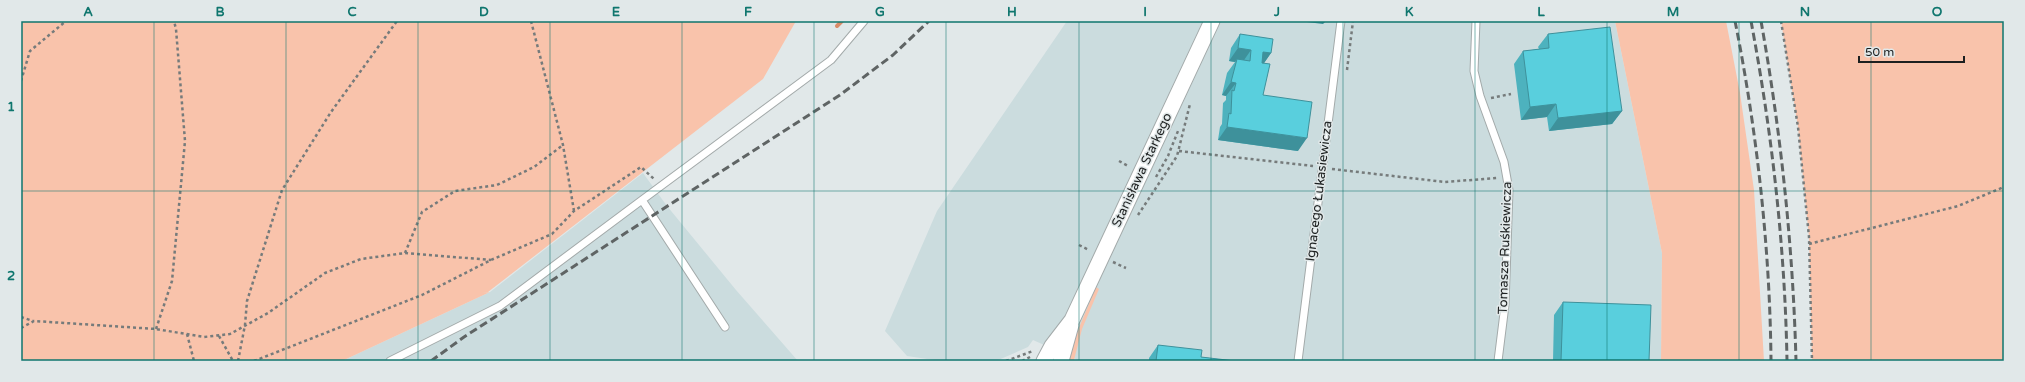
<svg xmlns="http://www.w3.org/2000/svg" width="2025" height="382" font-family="'Varela Round',sans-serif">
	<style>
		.built { fill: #cbdcde }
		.green { fill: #f9c3ab }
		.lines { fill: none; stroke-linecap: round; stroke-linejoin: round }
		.stream { stroke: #da8c69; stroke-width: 4 }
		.lane-casing { stroke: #a3aaaa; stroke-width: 9 }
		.street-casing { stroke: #a3aaaa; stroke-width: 17 }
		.path { stroke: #767b7b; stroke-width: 2.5; stroke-dasharray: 3 3; stroke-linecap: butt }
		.lane { stroke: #fff; stroke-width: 7 }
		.street { stroke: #fff; stroke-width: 15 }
		.rail { stroke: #5f6464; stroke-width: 3; stroke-dasharray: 8 4; stroke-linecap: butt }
		.wall { fill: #4db2be }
		.shaded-wall { fill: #3e919b }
		.building { fill: #59cfdd; stroke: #3e919b }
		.grid { fill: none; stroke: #0f766e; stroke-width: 1; stroke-opacity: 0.55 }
		.labels { text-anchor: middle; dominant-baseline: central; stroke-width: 3; stroke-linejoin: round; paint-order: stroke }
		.street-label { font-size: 13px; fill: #1d2020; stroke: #e1e8e9 }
		.neatline { fill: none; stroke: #0f766e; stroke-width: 1.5 }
		.grid-label { font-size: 13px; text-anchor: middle; font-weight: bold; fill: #0f766e }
	</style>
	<rect width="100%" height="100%" fill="#e1e8e9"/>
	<path class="built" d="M 1067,21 L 1615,21 L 1662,253 L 1661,361 L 1080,361 L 1033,340 L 1028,347 L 996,361 L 941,361 L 907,356 L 885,331 L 937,211 Z
		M 643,173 L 667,206 L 736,290 L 798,361 L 342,361 L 490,292 Z"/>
	<path class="green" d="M 21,21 L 796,21 L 763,79 L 488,292 L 483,293 L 490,292 L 342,361 L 21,361 Z
		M 1615,21 L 1726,21 L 1740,93 L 1754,190 L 1764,361 L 1661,361 L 1662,253 Z
		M 1781,21 L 2004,21 L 2004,361 L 1812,361 L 1809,237 L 1798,127 Z
		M 1096,287 L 1099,289 L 1082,329 L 1074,360 L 1070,361 L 1066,359 Z"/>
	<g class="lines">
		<path class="stream" d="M 837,26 L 842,21"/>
		<g class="lane-casing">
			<path id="lane" d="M 1476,21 L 1474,71 L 1480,96 L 1504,162 L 1509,190 L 1505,305 L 1498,361
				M 642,200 L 831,60 L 864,21
				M 390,361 L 500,306 L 642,200 L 725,327
				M 1298,361 L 1341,21"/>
		</g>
		<g class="street-casing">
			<path id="street" d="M 1044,361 L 1052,346 L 1072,320 L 1212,21
				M 1061,361 L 1071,325"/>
		</g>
		<path class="path" d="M 531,21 L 563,145 L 574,211
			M 1781,21 L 1798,127 L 1809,237 L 1812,361
			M 1347,70 L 1353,21
			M 21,81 L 30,51 L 66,21
			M 1491,98 L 1511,94
			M 1179,151 L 1313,166
			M 1119,161 L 1128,166
			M 1332,169 L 1445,182 L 1497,178
			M 1156,177 L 1168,156 L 1178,131
			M 1138,215 L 1177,156 L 1190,104
			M 1809,244 L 1958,206 L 2004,187
			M 1079,245 L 1089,250
			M 405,253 L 422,212 L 455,191 L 497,185 L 534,167 L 563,145
			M 1113,262 L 1126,268
			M 21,317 L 33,321
			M 21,328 L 34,321 L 156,329 L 204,337 L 230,334 L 268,313 L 325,273 L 361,259 L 405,253 L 491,260
			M 156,329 L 172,281 L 185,141 L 176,29 L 174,21
			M 187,334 L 194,361
			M 219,336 L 233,361
			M 238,361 L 245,325 L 247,301 L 282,190 L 331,112 L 397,21
			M 254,361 L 422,295 L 491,260 L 552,234 L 574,211 L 641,167 L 654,179
			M 1006,361 L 1033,351
			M 1022,361 L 1030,357"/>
		<use href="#lane" class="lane"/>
		<use href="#street" class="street"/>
		<path class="rail" d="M 1735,21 C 1757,131 1770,249 1771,361
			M 1751,21 C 1772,133 1785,247 1787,361
			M 1761,21 C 1781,133 1793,247 1796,361
			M 431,361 L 464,337 L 840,95 L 893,55 L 929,21"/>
	</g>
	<path class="wall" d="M 1240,34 L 1271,53 L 1264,63 L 1263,95 L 1298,151 L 1218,140 L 1220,127 L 1222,124 L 1223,103 L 1226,100 L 1226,96 L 1222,95 L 1227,73 L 1235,62 L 1229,61 L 1231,48 Z
		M 1548,34 L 1622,111 L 1612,124 L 1549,131 L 1547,117 L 1521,120 L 1514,64 L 1523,51 L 1539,49 L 1538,47 Z
		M 1563,302 L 1649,361 L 1553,361 L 1554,315 Z
		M 1158,345 L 1201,357 L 1235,361 L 1149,361 L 1149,358 Z"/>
	<path class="shaded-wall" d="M 1299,21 L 1326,21 L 1323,24 Z
		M 1238,48 L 1251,50 L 1242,63 L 1237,59 L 1235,62 L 1229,61 Z
		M 1263,52 L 1271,53 L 1262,66 L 1254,65 Z
		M 1231,82 L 1236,83 L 1226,96 L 1222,95 Z
		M 1556,104 L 1547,117 L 1521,120 L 1530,107 Z
		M 1622,111 L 1612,124 L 1549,131 L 1558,118 Z
		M 1227,127 L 1307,138 L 1298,151 L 1218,140 Z"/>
	<path class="building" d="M 1610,27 L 1622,111 L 1558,118 L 1556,104 L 1530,107 L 1523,51 L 1549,48 L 1548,34 Z
		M 1240,34 L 1273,39 L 1271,53 L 1263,52 L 1262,63 L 1270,64 L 1263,95 L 1312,102 L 1307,138 L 1227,127 L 1229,113 L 1231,114 L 1232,90 L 1234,91 L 1236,83 L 1231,82 L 1237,59 L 1250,61 L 1251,50 L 1238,48 Z
		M 1563,302 L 1651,305 L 1649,361 L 1561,361 Z
		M 1158,345 L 1202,350 L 1201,357 L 1235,361 L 1156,361 Z"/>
	<path class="grid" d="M 154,21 L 154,361M 286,21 L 286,361M 418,21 L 418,361M 550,21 L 550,361M 682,21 L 682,361M 814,21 L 814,361M 946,21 L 946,361M 1079,21 L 1079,361M 1211,21 L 1211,361M 1343,21 L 1343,361M 1475,21 L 1475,361M 1607,21 L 1607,361M 1739,21 L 1739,361M 1871,21 L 1871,361M 21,191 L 2004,191"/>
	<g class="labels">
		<g class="street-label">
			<text transform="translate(1142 170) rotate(-65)">Stanisława Starkego</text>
			<text transform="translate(1319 191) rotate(-83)">Ignacego Łukasiewicza</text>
			<text transform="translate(1505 248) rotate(-88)">Tomasza Ruśkiewicza</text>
		</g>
	</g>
	<rect width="2025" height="382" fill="none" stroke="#e1e8e9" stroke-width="44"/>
	<path d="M1859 56v6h105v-6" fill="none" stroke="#1d2020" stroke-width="2"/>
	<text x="1865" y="56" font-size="12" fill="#1d2020" stroke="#e1e8e9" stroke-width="3" paint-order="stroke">50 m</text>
	<rect x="22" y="22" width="1981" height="338" class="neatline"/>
	<g class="grid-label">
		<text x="88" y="16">A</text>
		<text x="220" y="16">B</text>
		<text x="352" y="16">C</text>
		<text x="484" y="16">D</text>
		<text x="616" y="16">E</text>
		<text x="748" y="16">F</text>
		<text x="880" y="16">G</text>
		<text x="1012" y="16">H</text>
		<text x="1145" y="16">I</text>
		<text x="1277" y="16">J</text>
		<text x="1409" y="16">K</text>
		<text x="1541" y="16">L</text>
		<text x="1673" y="16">M</text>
		<text x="1805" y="16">N</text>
		<text x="1937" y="16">O</text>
		<text x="11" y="111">1</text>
		<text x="11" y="280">2</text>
	</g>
</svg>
